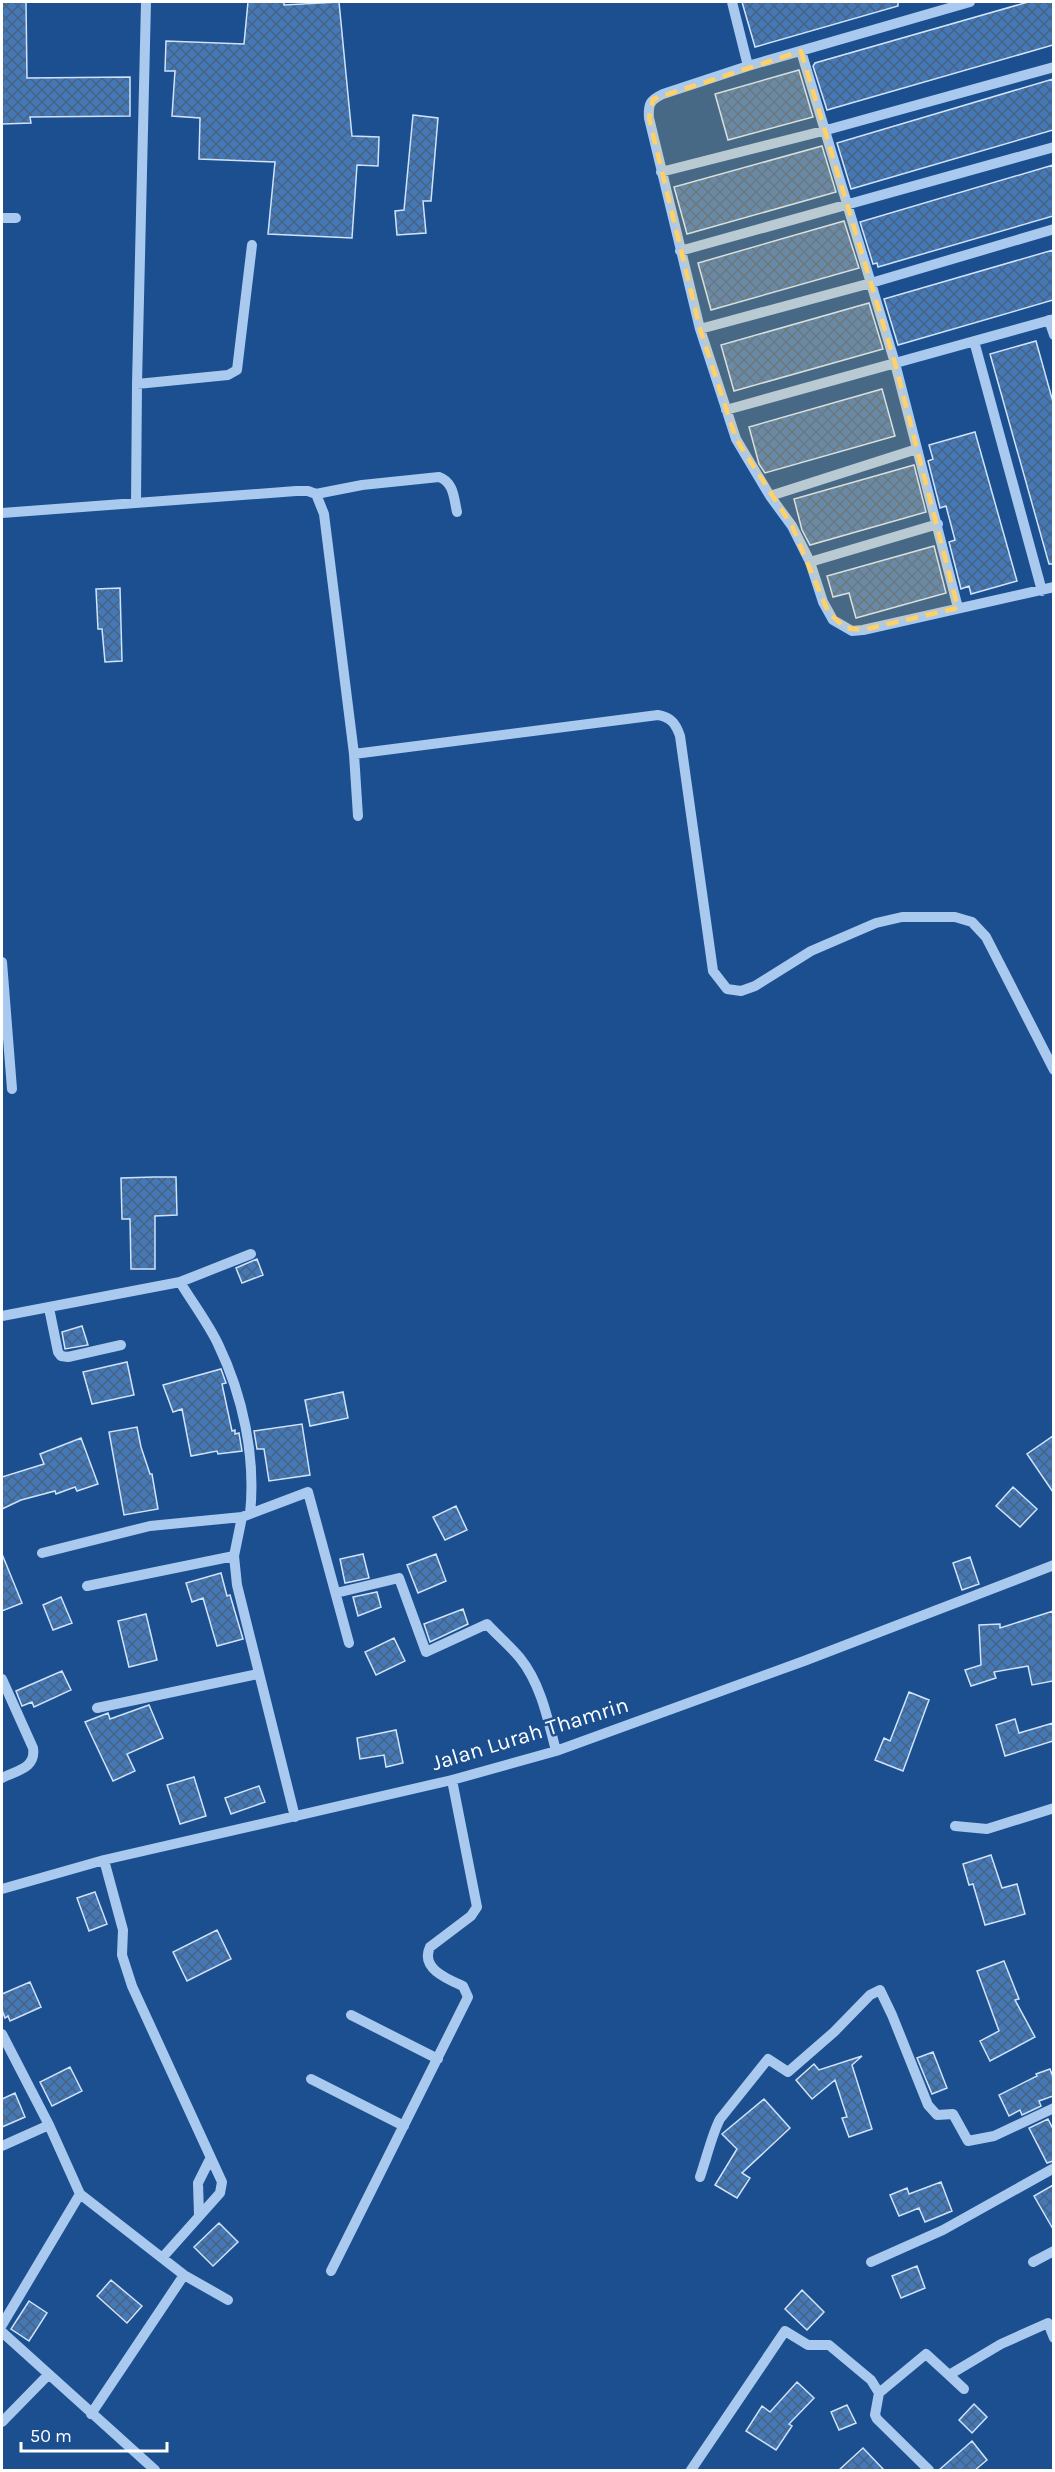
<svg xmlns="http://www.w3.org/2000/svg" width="1055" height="2472" font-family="Karla,sans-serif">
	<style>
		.building { fill: url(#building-cross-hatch); stroke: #cfe3fa; stroke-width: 1.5 }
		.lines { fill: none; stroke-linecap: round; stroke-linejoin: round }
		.minor { stroke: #a9c9ee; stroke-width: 10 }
		.marked { fill: #ffd166; fill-opacity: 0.2; stroke: #ffd166; stroke-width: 4.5; stroke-dasharray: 12 8; stroke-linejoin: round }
		.labels { text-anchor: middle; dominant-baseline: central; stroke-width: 5; stroke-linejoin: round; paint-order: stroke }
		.street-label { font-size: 22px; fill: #fff; stroke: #1b4f8f }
	</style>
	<defs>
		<pattern id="building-cross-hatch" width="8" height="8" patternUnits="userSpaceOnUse" patternTransform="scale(1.5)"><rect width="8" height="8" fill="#4478b7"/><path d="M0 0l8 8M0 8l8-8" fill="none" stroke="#486282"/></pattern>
	</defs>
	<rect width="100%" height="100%" fill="#1b4f8f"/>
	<path class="building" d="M 2,2 L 26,2 L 27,78 L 130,77 L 130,116 L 30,117 L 31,123 L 2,124 Z
		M 248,2 L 284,2 L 284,5 L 339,2 L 352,136 L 379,137 L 378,166 L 357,165 L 352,238 L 268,234 L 275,162 L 199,159 L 200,118 L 172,116 L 175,71 L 165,71 L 166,41 L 244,44 Z
		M 742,2 L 898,2 L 898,6 L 755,47 Z
		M 1028,2 L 1053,2 L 1053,45 L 827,110 L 813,66 L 815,63 Z
		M 799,70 L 813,117 L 728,140 L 715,94 Z
		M 1053,79 L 1053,130 L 851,189 L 837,143 Z
		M 413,115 L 438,118 L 431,201 L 423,201 L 426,233 L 397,235 L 395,211 L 404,210 Z
		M 822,146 L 836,192 L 687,234 L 674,187 Z
		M 1053,165 L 1053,216 L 878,267 L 877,263 L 873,264 L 860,222 Z
		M 844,221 L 859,268 L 711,310 L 698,263 Z
		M 1053,250 L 1053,300 L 898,345 L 884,299 Z
		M 869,303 L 883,349 L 734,391 L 721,345 Z
		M 1036,341 L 1053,402 L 1053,564 L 1049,564 L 990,354 Z
		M 882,389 L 895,436 L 765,473 L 759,464 L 749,427 Z
		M 975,432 L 1017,581 L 971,594 L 969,586 L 961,589 L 949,542 L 955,540 L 946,506 L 940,508 L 928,461 L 933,459 L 929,445 Z
		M 914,465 L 926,512 L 810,545 L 802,530 L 794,499 Z
		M 934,546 L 946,593 L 856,618 L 849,593 L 833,597 L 827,576 Z
		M 120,588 L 122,661 L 105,662 L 102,629 L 98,629 L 96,589 Z
		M 154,1177 L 176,1177 L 177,1215 L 155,1216 L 155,1269 L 131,1269 L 130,1219 L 122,1219 L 121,1178 Z
		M 257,1259 L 263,1275 L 242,1283 L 236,1268 Z
		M 82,1326 L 88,1345 L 65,1349 L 62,1332 Z
		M 127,1362 L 134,1395 L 92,1404 L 83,1372 Z
		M 221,1369 L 226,1383 L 222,1384 L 232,1431 L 235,1430 L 235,1434 L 239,1433 L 242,1451 L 218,1454 L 217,1451 L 191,1456 L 182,1409 L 173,1412 L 163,1385 Z
		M 343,1392 L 348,1418 L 310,1426 L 305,1400 Z
		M 302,1424 L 310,1475 L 269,1481 L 264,1449 L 257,1449 L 254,1431 Z
		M 137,1427 L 141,1447 L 150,1474 L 152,1474 L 158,1509 L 124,1515 L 109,1432 Z
		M 1053,1436 L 1053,1492 L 1027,1454 Z
		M 81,1438 L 98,1484 L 77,1491 L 75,1487 L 56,1494 L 55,1491 L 21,1500 L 2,1509 L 2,1477 L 44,1464 L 40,1454 Z
		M 1013,1487 L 1037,1509 L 1020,1527 L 996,1506 Z
		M 456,1506 L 467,1530 L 445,1540 L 433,1517 Z
		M 2,1554 L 22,1603 L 2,1611 Z
		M 363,1554 L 369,1578 L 345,1583 L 340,1559 Z
		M 436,1554 L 446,1581 L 418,1593 L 407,1565 Z
		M 970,1557 L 979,1584 L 962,1590 L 953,1563 Z
		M 221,1573 L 227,1596 L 230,1595 L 243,1639 L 217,1646 L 203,1598 L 192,1602 L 186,1583 Z
		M 377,1592 L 381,1607 L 358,1616 L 353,1597 Z
		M 61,1597 L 72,1623 L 53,1630 L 43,1605 Z
		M 463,1609 L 468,1624 L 430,1642 L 424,1624 Z
		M 1053,1611 L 1053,1681 L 1032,1685 L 1028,1666 L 994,1672 L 996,1678 L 971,1686 L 965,1670 L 981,1665 L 979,1625 L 1000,1624 L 1000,1628 Z
		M 146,1614 L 157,1660 L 129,1667 L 118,1621 Z
		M 394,1638 L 405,1661 L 376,1675 L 365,1652 Z
		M 62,1671 L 71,1690 L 34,1707 L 32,1702 L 22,1706 L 16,1691 Z
		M 909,1692 L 929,1700 L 903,1771 L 875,1760 L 884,1738 L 890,1741 Z
		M 149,1705 L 163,1738 L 127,1754 L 135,1771 L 113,1781 L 85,1722 L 108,1713 L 110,1719 Z
		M 1015,1719 L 1019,1733 L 1053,1723 L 1053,1741 L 1005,1756 L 996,1725 Z
		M 396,1730 L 403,1763 L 386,1767 L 384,1755 L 360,1759 L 357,1738 Z
		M 194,1777 L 206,1816 L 180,1824 L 167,1785 Z
		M 259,1786 L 265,1802 L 231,1814 L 225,1798 Z
		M 991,1855 L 1002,1888 L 1017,1884 L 1025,1914 L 985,1925 L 973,1884 L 969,1885 L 963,1864 Z
		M 95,1892 L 107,1924 L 89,1931 L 77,1898 Z
		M 217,1930 L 231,1959 L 187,1981 L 173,1952 Z
		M 1004,1961 L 1019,1999 L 1015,2000 L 1035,2037 L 990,2061 L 980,2041 L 999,2031 L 977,1971 Z
		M 30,1982 L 41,2007 L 10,2021 L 8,2016 L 5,2018 L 2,2010 L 2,1994 Z
		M 933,2052 L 947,2088 L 932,2094 L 917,2058 Z
		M 862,2056 L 852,2065 L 872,2129 L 849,2137 L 842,2118 L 847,2117 L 835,2080 L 812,2099 L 796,2080 L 814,2064 L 819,2070 Z
		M 70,2067 L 82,2091 L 52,2106 L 40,2082 Z
		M 1050,2069 L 1053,2077 L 1053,2096 L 1039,2101 L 1041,2106 L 1022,2115 L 1020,2110 L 1009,2116 L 999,2095 L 1037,2076 L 1036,2074 Z
		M 15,2093 L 25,2117 L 2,2127 L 2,2099 Z
		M 764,2099 L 790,2128 L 742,2173 L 750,2178 L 737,2198 L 715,2185 L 737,2149 L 722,2134 Z
		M 1048,2119 L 1053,2129 L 1053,2161 L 1047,2163 L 1029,2128 Z
		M 941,2182 L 952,2211 L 925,2222 L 919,2208 L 899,2216 L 890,2195 L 907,2188 L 909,2194 Z
		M 1053,2185 L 1053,2229 L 1034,2196 Z
		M 219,2223 L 238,2242 L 213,2266 L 194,2247 Z
		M 917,2266 L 925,2288 L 901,2298 L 892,2276 Z
		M 111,2280 L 142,2306 L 127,2323 L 97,2296 Z
		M 802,2290 L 824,2312 L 807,2330 L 785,2309 Z
		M 29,2301 L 47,2313 L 29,2341 L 11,2329 Z
		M 797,2382 L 814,2398 L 789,2424 L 792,2426 L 776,2450 L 746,2431 L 762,2406 L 770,2412 Z
		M 974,2404 L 987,2417 L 972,2433 L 959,2420 Z
		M 847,2405 L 856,2423 L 839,2430 L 831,2412 Z
		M 972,2441 L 987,2460 L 975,2470 L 939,2470 Z
		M 863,2448 L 884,2470 L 839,2470 Z"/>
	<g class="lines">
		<path class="minor" d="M 732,2 L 748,66
			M 970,2 L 748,66 L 663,94 C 650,100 648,104 649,118 L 700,329 L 736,439 L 770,496 L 792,526 L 810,562 L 823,602 L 833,620 L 852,631 L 863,630 L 1054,587
			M 801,51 L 895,363 L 958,608
			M 661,172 L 823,131 L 1054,67
			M 2,218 L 16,218
			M 680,251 L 1054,147
			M 1049,320 L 1054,335
			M 700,329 L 871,283 L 1054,229
			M 974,341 L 1042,591
			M 137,384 L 228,375 L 237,370 L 252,245
			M 726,410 L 1054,319
			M 316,494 L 362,485 L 439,477 C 454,482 454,499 457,512
			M 770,496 L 917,449
			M 136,503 L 137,384 L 146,2
			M 2,513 L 296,491 L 308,491 L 316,494 L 324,514 L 354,754 L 358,816
			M 810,562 L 938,524
			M 354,754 L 658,715 C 671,717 676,724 680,736 L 713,971 L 727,989 L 741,991 L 755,986 L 811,951 L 876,923 L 902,917 L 955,917 L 972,922 L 986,937 L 1054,1070
			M 2,962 L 12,1089
			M 180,1282 C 192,1302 208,1323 218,1344 C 243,1396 256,1457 250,1514
			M 49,1308 L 58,1352 L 61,1356 L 68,1357 L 121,1345
			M 2,1316 L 180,1282 L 251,1254
			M 242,1517 L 234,1556 L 237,1585 L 295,1817
			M 42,1553 L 150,1526 L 242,1517 L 308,1492 L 349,1643
			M 87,1586 L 234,1556
			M 336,1593 L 399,1578 L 426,1652 L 487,1624 C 498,1636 510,1646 520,1658 C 541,1684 548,1720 556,1751
			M 2,1679 L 33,1748 C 36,1768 18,1770 2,1778
			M 97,1708 L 258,1674
			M 955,1826 L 987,1829 L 1054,1808
			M 104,1860 L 123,1930 L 122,1955 L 132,1986 L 222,2182 L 220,2193 L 162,2258
			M 2,1889 L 104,1860 L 452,1780 L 556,1751 L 804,1661 L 1054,1565
			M 351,2015 L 438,2059
			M 2,2034 L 49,2125 L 80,2194 L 184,2275 L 228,2300
			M 311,2079 L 404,2126
			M 2,2146 L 49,2125
			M 700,2177 C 706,2160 712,2134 720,2119 L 768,2059 L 788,2072 L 834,2032 L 870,1995 L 880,1990 L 892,2015 L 928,2105 L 937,2115 L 953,2114 L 968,2141 L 994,2136 L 1054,2108
			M 199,2215 L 198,2183 L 210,2159
			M 871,2262 L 943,2230 L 1054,2168
			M 1033,2262 L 1054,2251
			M 331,2271 L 468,1997 L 463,1986 C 447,1979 420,1968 430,1947 L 471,1916 L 477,1907 L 452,1780
			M 2,2325 L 80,2194
			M 2,2332 L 155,2470
			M 949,2375 L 964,2389
			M 879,2393 L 875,2415 L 877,2419 L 929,2470
			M 91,2414 L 184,2275
			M 2,2422 L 48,2375
			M 691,2470 L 785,2331 L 808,2345 L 829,2345 L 871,2380 L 879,2393 L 926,2354 L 949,2375 L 1001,2344 L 1048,2323 L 1054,2338"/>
	</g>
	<path class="marked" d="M 801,51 L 895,363 L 958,608 L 863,630 L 845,628 L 828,612 L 792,526 L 736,439 L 700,329 L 649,118 L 653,99 Z"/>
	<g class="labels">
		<g class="street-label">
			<text transform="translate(530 1734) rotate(-17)">Jalan Lurah Thamrin</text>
		</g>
	</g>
	<rect width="1055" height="2472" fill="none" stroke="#ffffff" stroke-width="6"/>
	<path d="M21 2442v9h146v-9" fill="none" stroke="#ffffff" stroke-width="3"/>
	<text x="30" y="2442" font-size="18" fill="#ffffff" stroke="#1b4f8f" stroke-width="4.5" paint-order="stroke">50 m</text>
</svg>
